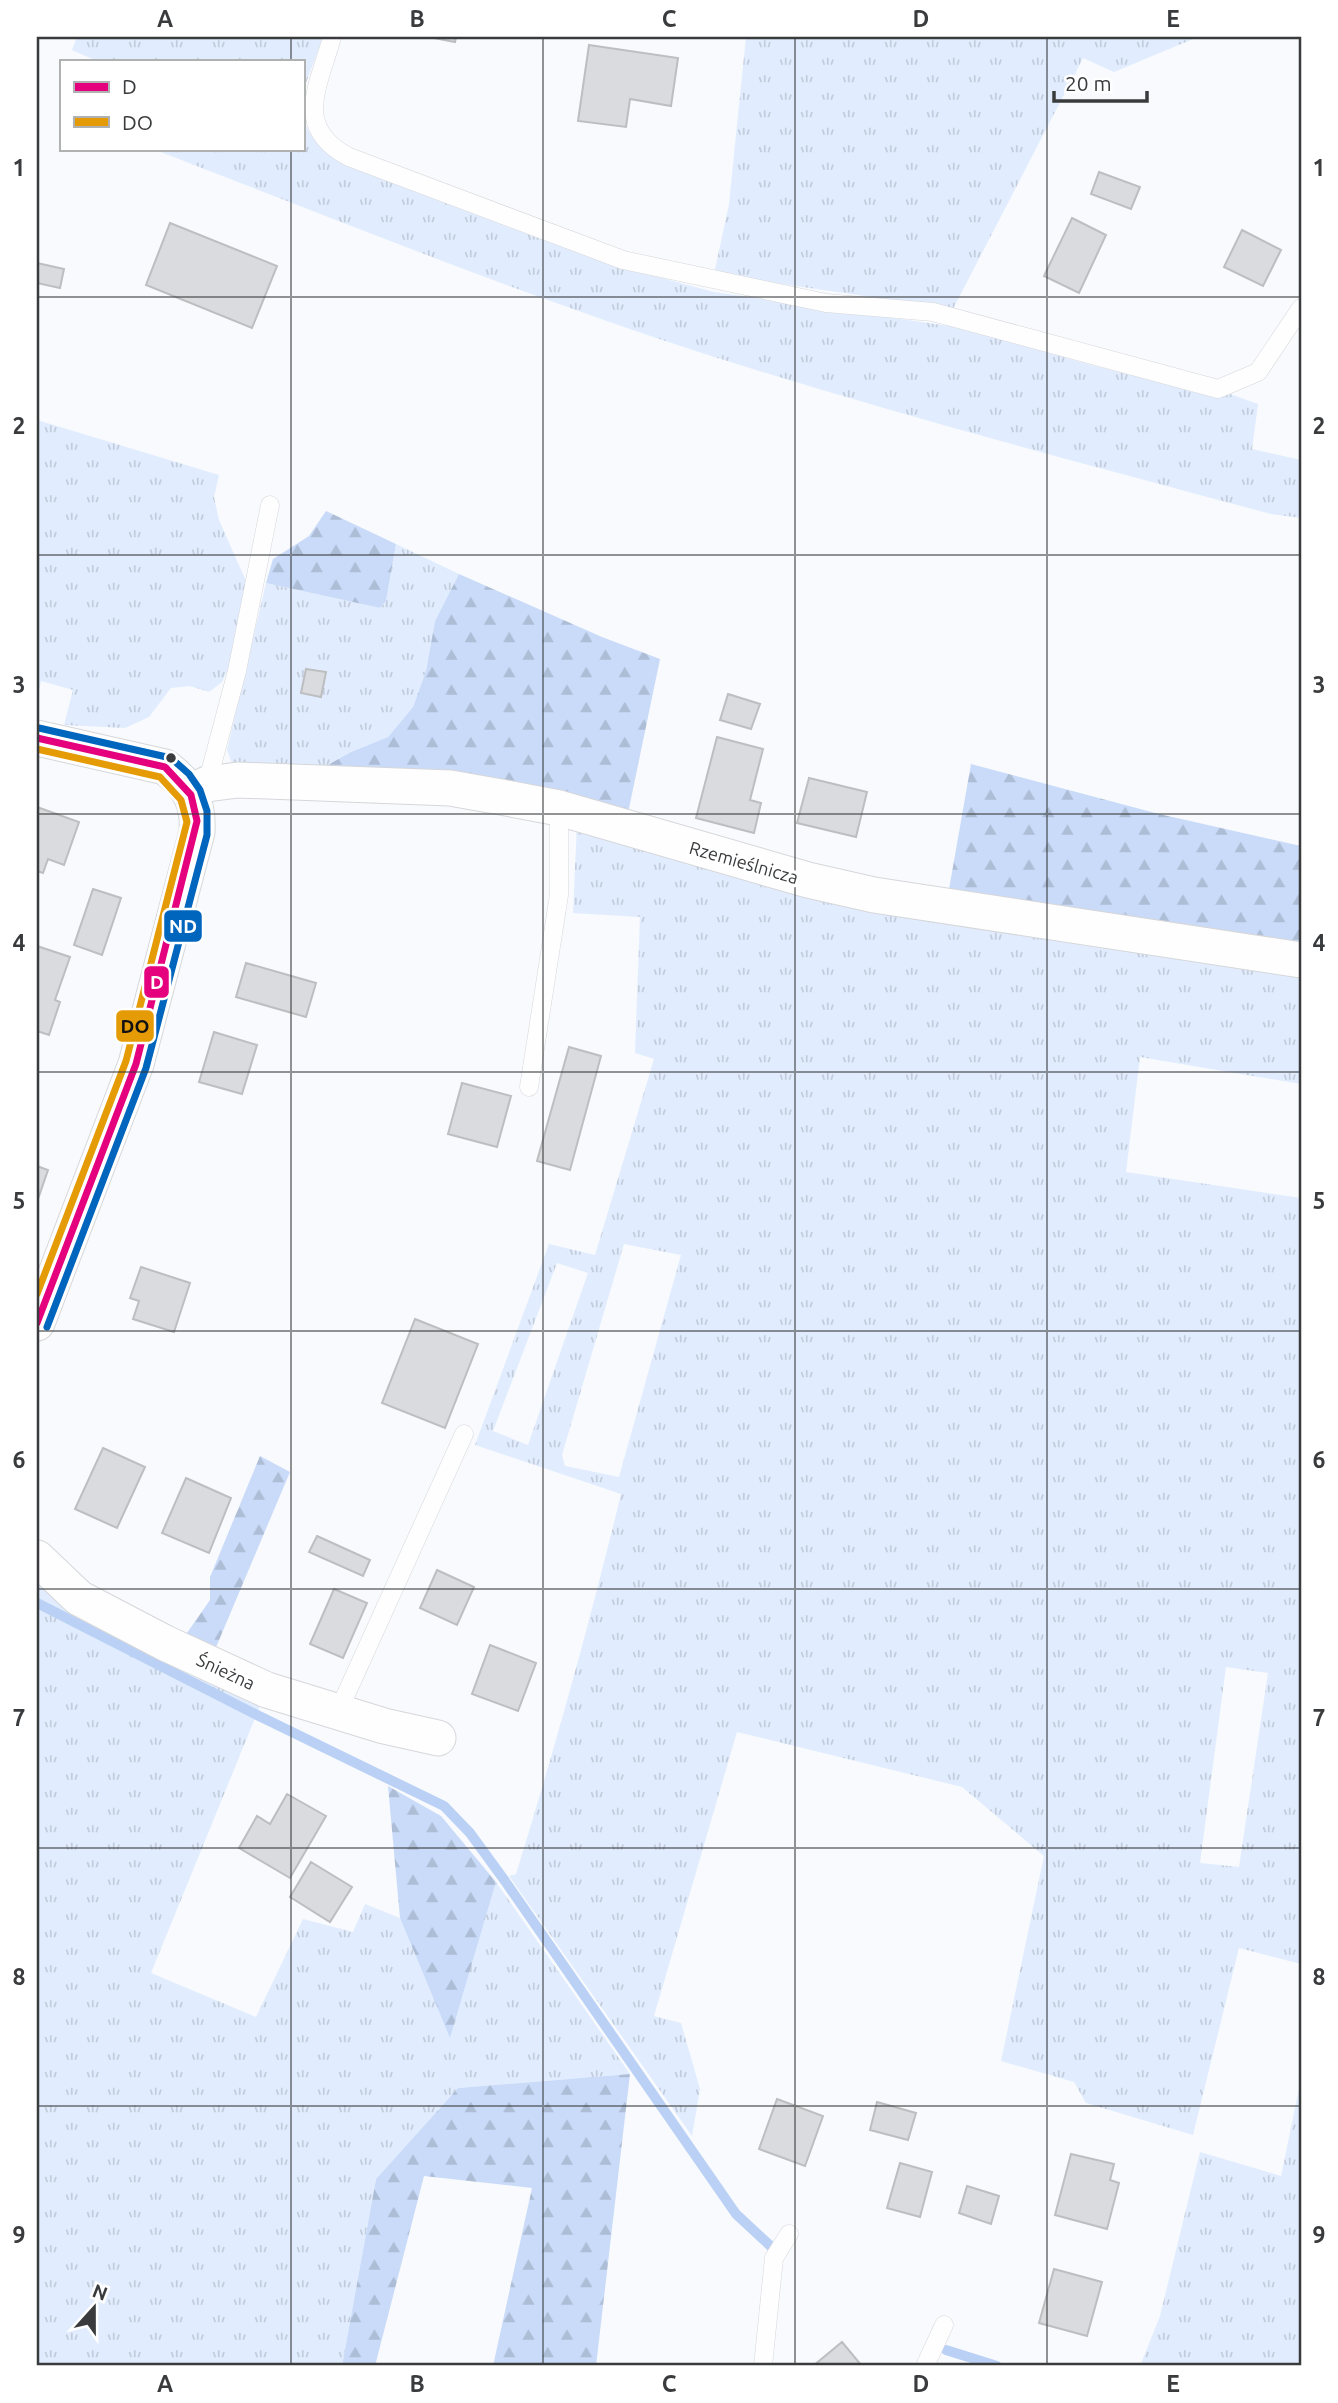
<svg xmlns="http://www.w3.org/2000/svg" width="1338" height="2403" font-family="Ubuntu,sans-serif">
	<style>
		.grass { fill: url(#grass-tufts); fill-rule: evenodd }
		.forest { fill: url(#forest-firs) }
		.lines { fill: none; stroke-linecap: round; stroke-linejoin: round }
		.stream { stroke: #bad1f5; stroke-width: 10 }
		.building { fill: #dadbde; stroke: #bcbec0; stroke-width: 2 }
		.service-casing { stroke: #d6d7da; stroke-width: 19 }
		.minor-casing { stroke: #d6d7da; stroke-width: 37 }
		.service { stroke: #fefeff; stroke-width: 18 }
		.minor { stroke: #fefeff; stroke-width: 35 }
		.bus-1-casing { stroke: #fff; stroke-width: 12 }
		.bus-2-casing { stroke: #fff; stroke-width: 12 }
		.bus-3-casing { stroke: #fff; stroke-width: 12 }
		.bus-1 { stroke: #e5007d; stroke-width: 7 }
		.bus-2 { stroke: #e49b06; stroke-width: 7 }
		.bus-3 { stroke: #0065bd; stroke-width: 7 }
		.grid { fill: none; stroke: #393b3d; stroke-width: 2; stroke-opacity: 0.55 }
		.bus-dot { fill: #393b3d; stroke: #fff; stroke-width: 2.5 }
		.labels { text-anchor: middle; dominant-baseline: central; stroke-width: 7; stroke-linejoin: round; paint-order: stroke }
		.street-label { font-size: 18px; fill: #393b3d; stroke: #fff }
		.line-badge { stroke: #fff; stroke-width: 2.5 }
		.badge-label { font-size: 19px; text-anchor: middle; font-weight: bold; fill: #fff }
		.pale-badge-label { font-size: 19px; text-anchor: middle; font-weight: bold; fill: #111 }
		.neatline { fill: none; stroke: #393b3d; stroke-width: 2.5 }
		.grid-label { font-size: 23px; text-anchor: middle; font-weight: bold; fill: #393b3d }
	</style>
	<defs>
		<pattern id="grass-tufts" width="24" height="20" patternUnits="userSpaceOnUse" patternTransform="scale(1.75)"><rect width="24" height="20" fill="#e1edfe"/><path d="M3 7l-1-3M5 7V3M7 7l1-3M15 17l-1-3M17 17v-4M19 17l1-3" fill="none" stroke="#c2ccdb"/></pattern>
		<pattern id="forest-firs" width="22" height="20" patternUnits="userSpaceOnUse" patternTransform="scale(1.75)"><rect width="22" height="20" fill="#c9dbf9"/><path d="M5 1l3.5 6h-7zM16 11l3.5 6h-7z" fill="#adbdd6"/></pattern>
	</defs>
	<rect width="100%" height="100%" fill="#f8fafd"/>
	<path class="grass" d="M 77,37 L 323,37 L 303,91 L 303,61 L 97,61 L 72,50 Z
		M 746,37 L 1198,37 L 1114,72 L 1083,58 L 953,309 L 714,274 L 729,204 Z
		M 304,121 C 313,143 324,151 344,163 L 636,271 L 714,292 L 956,327 L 1095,366 L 1205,394 L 1230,394 L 1258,404 L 1252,449 L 1301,460 L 1301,518 L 1271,514 C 1081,463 890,413 702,353 C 516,293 335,219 153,149 L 303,149 Z
		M 37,420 L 219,475 L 214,497 L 219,520 L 246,581 L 230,664 L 222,682 L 209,692 L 190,686 L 171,688 L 149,717 L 125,728 L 64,725 L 73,690 L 41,681 L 37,700 Z
		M 396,544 L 459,574 L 435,621 L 426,671 L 413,707 L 388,737 L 351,752 L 308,776 L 233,766 L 227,750 L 266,583 L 380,608 L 386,601 Z
		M 577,824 L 1301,971 L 1301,1084 L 1140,1057 L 1126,1172 L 1301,1198 L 1301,1964 L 1239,1948 L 1193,2135 L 1086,2103 L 1074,2082 L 1001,2061 L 1044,1856 L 962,1787 L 737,1732 L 654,2016 L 681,2023 L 700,2089 L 692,2136 L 509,1876 L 516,1874 C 555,1748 590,1622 621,1494 L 475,1445 L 549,1244 L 595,1255 L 654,1059 L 635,1053 L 640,917 L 573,913 ZM 624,1244 L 681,1255 L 619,1477 L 565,1466 L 562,1455 ZM 557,1263 L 588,1273 L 528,1445 L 493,1431 ZM 1226,1667 L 1268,1673 L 1239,1867 L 1200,1863 Z
		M 37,1572 L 260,1706 L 151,1973 L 256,2017 L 303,1919 L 353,1932 L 365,1904 L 400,1918 L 450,2037 L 496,1882 L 630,2074 L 458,2088 L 376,2179 L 342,2366 L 37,2366 Z
		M 1301,2079 L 1301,2366 L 1140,2366 L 1160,2316 L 1200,2152 L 1281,2176 Z"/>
	<path class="forest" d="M 326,511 L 396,544 L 386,601 L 380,608 L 266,583 L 273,559 L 309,536 Z
		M 459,574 L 602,637 L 660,659 L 627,818 L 308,776 L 351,752 L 388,737 L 413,707 L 426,671 L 435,621 Z
		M 971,764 L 1159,814 L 1301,846 L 1301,945 L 948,895 Z
		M 260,1456 L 290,1472 L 214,1652 L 180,1643 L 210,1600 L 210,1577 Z
		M 388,1786 L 441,1816 L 496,1882 L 450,2038 L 400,1918 Z
		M 630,2074 L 596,2366 L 493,2366 L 532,2188 L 424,2176 L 375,2366 L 342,2366 L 376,2179 L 458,2088 Z"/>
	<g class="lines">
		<path class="stream" d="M 37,1603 L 257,1715 L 444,1806 L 470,1833 L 505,1881 L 736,2214 L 778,2253
			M 946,2350 L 997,2366"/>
	</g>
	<path class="building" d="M 429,37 L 456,37 L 455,42 Z
		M 589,45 L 678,58 L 671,106 L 630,99 L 626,127 L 578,121 Z
		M 1099,172 L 1140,187 L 1131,209 L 1091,194 Z
		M 1072,218 L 1106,235 L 1079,293 L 1044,276 Z
		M 170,223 L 277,266 L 252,328 L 146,285 Z
		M 1242,230 L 1281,250 L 1263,286 L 1224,267 Z
		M 37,263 L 64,269 L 60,288 L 37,283 Z
		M 306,669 L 326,672 L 321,697 L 301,693 Z
		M 728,694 L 760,704 L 751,729 L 720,720 Z
		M 717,737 L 763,749 L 750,800 L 761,803 L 754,833 L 696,818 Z
		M 809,778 L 867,792 L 856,837 L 797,823 Z
		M 37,807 L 79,822 L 64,865 L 48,859 L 43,873 L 37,871 Z
		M 93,889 L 121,898 L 102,955 L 74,945 Z
		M 37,946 L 70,957 L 55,1000 L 60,1002 L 49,1035 L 37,1031 Z
		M 246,963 L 316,983 L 306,1017 L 236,997 Z
		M 214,1032 L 257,1045 L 242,1094 L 199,1082 Z
		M 569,1047 L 601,1056 L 570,1170 L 537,1161 Z
		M 462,1083 L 511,1096 L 497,1147 L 448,1134 Z
		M 37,1166 L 48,1170 L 37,1202 Z
		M 141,1267 L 190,1283 L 174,1332 L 133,1319 L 139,1301 L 130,1298 Z
		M 415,1319 L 478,1344 L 445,1428 L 382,1403 Z
		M 103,1448 L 145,1467 L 117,1528 L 75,1509 Z
		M 186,1478 L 231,1498 L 209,1553 L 162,1533 Z
		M 317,1536 L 370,1560 L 363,1576 L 309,1552 Z
		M 437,1570 L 474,1587 L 457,1625 L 420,1608 Z
		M 334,1589 L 367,1603 L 343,1658 L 310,1644 Z
		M 490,1645 L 536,1663 L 518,1711 L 472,1694 Z
		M 287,1794 L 326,1816 L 290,1878 L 239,1848 L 257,1816 L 270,1824 Z
		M 311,1862 L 352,1887 L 330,1922 L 290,1897 Z
		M 777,2099 L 823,2116 L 805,2166 L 759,2149 Z
		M 877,2102 L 916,2113 L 908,2140 L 870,2130 Z
		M 1071,2154 L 1114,2164 L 1110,2180 L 1119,2183 L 1107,2229 L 1055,2215 Z
		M 900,2163 L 932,2172 L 920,2217 L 887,2208 Z
		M 967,2186 L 999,2196 L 991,2224 L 959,2213 Z
		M 1054,2269 L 1102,2282 L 1087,2336 L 1039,2323 Z
		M 842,2342 L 862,2366 L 813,2366 Z"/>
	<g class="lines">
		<g class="service-casing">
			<path id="service" d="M 332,37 C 319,86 292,127 349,157 L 623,260 L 826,303 L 933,312 L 1218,389 L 1258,372 L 1301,308
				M 207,784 L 237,671 L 270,505
				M 529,1087 L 559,895 L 559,808
				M 338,1712 L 464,1434
				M 763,2366 L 774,2258 L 789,2234
				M 925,2366 L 944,2325"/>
		</g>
		<g class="minor-casing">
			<path id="minor" d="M 37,738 L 165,767 C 189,785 199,802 197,832 L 136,1064 L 37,1323
				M 190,792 L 207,784 L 238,780 L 450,788 L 501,797 L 559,808 L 808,880 L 874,895 L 1301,960
				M 37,1558 L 79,1598 L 165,1643 L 267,1690 L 384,1726 L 438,1738"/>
		</g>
		<use href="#service" class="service"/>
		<use href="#minor" class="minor"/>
		<g class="bus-1-casing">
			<path id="bus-1" d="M 37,738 L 165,767 L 191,795 L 197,821 L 136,1064 L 37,1323"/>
		</g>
		<g class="bus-2-casing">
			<path id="bus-2" d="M 37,749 L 160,777 L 181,800 L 187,822 L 126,1061 L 37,1294"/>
		</g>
		<g class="bus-3-casing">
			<path id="bus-3" d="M 39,728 L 171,758 L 189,774 L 200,790 L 207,811 L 207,835 L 146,1068 L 47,1327"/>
		</g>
		<use href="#bus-1" class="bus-1"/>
		<use href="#bus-2" class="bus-2"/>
		<use href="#bus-3" class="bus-3"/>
	</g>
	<path class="grid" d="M 291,37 L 291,61M 543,37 L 543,2366M 795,37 L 795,2366M 1047,37 L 1047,2366M 291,149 L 291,2366M 37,297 L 1301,297M 37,555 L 1301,555M 37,814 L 1301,814M 37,1072 L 1301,1072M 37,1331 L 1301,1331M 37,1589 L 1301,1589M 37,1848 L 1301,1848M 37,2106 L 1301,2106"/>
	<circle class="bus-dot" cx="171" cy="758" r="6"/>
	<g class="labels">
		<g class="street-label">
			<text transform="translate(744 862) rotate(16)">Rzemieślnicza</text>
			<text transform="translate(226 1671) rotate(25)">Śnieżna</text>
		</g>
	</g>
	<g class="line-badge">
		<rect x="163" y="909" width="40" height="34" rx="7" fill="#0065bd"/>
		<rect x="143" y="965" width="27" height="34" rx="7" fill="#e5007d"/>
		<rect x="115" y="1009" width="40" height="34" rx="7" fill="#e49b06"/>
	</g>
	<g class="badge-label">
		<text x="183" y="933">ND</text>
		<text x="157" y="989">D</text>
	</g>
	<g class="pale-badge-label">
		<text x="135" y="1033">DO</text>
	</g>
	<rect width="1338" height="2403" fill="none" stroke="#ffffff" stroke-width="77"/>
	<rect x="60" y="60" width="245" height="91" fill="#ffffff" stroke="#b0b1b1" stroke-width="2"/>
	<rect x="74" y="82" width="35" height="10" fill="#e5007d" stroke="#b0b1b1" stroke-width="2"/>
	<text x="122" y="94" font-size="21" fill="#393b3d">D</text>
	<rect x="74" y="117" width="35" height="10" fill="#e49b06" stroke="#b0b1b1" stroke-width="2"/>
	<text x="122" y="130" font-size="21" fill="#393b3d">DO</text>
	<g transform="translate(94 2308) rotate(21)" stroke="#ffffff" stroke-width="5" paint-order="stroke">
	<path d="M0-5L12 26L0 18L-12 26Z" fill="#393b3d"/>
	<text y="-10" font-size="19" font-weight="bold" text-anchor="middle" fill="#393b3d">N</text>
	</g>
	<path d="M1054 91v10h93v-10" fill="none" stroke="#393b3d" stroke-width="3.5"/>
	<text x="1065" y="91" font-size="21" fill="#393b3d" stroke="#ffffff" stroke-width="5" paint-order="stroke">20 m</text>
	<rect x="38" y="38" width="1262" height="2326" class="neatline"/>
	<g class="grid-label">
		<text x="165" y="27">A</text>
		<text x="417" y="27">B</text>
		<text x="669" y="27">C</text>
		<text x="921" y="27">D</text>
		<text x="1173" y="27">E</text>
		<text x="19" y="176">1</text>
		<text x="1319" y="176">1</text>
		<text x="19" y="434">2</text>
		<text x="1319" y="434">2</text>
		<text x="19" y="693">3</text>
		<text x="1319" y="693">3</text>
		<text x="19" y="951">4</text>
		<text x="1319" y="951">4</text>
		<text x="19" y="1209">5</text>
		<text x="1319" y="1209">5</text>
		<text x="19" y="1468">6</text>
		<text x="1319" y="1468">6</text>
		<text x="19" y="1726">7</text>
		<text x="1319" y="1726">7</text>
		<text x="19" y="1985">8</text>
		<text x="1319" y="1985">8</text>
		<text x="19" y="2243">9</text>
		<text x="1319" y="2243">9</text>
		<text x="165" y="2392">A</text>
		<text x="417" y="2392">B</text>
		<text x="669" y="2392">C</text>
		<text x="921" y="2392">D</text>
		<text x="1173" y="2392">E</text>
	</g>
</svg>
